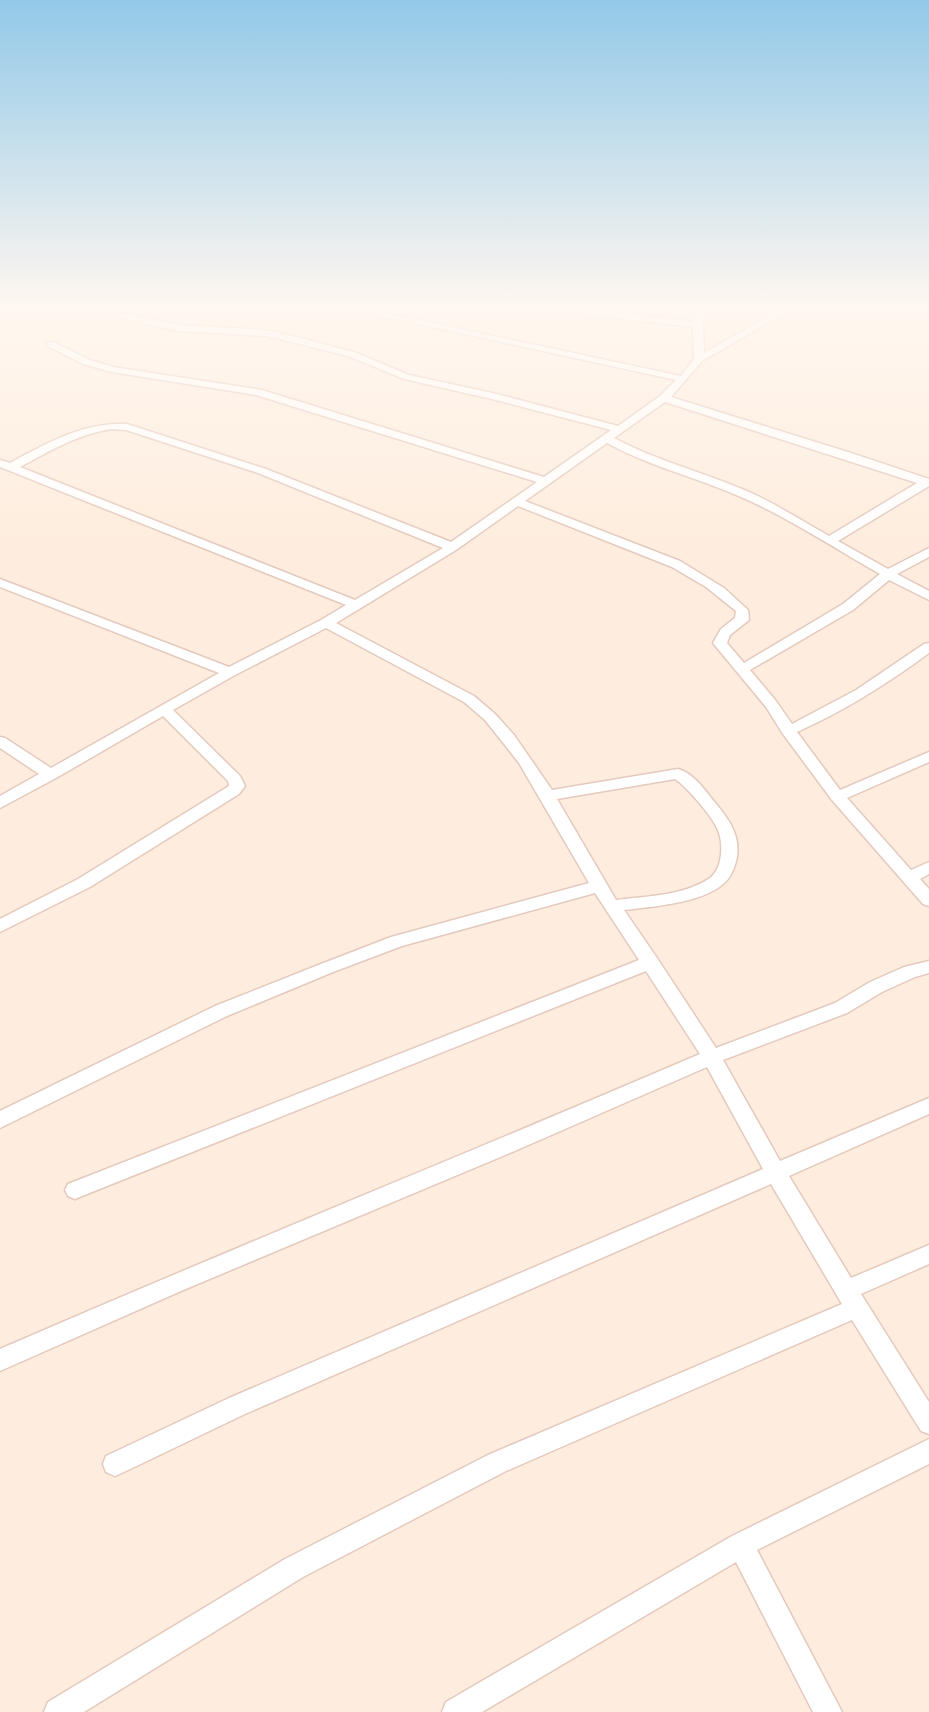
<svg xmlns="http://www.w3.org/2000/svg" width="929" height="1712" font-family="'Golos Text',sans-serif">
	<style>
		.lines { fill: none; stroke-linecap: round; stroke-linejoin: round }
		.minor-casing { stroke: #e4c9bd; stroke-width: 3 }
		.minor { fill: #fff; fill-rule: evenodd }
	</style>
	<rect width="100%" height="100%" fill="#feedde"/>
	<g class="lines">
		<g class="minor-casing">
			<path id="minor" d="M 335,306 L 354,306 L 681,376 L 694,359 L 693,327 L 536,309 L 532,306 L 563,306 L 694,322 L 696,306 L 705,306 L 703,325 L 704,353 L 787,306 L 798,306 L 702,361 L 671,397 L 851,453 L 929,479 L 929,486 L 838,541 L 888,569 L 929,548 L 929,557 L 897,574 L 929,591 L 929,600 L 889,580 L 853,610 L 750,670 L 776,701 L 792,724 L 856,690 L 924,644 L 929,643 L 929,653 C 887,684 844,711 797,732 L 840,790 L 929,752 L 929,762 L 847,798 L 911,870 L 929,862 L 929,874 L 920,879 L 929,889 L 929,906 L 923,904 L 832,800 L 783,734 L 766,707 L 713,643 L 721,629 L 735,618 L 736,611 L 706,587 L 672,567 L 518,506 L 456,550 L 336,623 L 474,696 L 495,714 L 514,735 L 552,790 L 678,769 C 694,773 707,793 717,805 C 730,821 740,836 737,857 C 735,867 731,878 723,884 C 702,903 651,907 624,910 L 657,958 L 716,1048 L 835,1003 L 870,982 L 904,967 L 929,961 L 929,973 L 915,977 L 882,992 L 847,1013 L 723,1060 L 780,1161 L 929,1098 L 929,1114 L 789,1176 L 851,1278 L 929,1245 L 929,1264 L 861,1294 L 929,1402 L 929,1434 L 921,1431 L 852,1320 L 506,1471 L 303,1577 L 84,1712 L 44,1712 L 48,1702 L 285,1559 L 488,1455 L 842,1304 L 771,1184 L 245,1414 L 124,1472 L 115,1476 L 106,1472 L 103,1464 L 106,1456 L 229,1398 L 763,1169 L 707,1067 L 517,1150 L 181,1291 L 0,1371 L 0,1349 C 232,1248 467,1154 700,1054 L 646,971 L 82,1196 L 75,1199 L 68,1196 L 65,1190 L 68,1184 L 639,960 L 595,893 L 402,946 L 333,972 L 227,1016 L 0,1128 L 0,1111 L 215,1006 L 321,964 L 391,937 L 589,883 L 519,763 L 485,720 L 464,702 L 326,628 L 235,675 L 173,710 L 240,776 L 245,786 L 239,794 L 90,887 L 0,932 L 0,919 L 78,879 L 229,786 L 228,781 L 163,716 L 56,778 L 0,808 L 0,796 L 39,774 L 0,748 L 0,737 L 5,738 L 51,768 L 219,673 L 0,587 L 0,579 L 229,667 L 321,620 L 346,605 L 0,467 L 0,460 L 10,463 C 47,443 84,422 127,424 L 266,469 L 451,542 L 537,482 L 256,395 L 112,372 L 83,364 L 47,346 L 47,342 L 53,342 L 90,360 L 113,367 L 262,390 L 544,477 L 611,430 L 496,400 L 404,379 L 348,356 L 284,340 L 265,336 L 179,331 L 123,319 L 118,316 L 123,313 L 179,325 L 265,330 L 284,334 L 354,352 L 409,375 L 497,394 L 618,426 L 660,396 L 676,380 ZM 665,402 L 917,483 L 829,536 C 800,520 772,501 742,489 C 699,471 655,460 614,438 ZM 112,429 L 126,430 L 258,473 L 443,548 L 355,600 L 20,467 C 50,451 78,434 112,429 ZM 607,443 C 647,465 691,476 734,494 C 785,515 832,547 880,574 L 843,604 L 744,663 L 727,643 L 730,635 L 749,620 L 748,610 L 724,588 L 680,561 L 525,501 ZM 675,779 C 687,787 711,815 717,828 C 724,842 723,868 710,878 C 684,896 646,896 616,900 L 557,799 Z
				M 929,1439 L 929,1464 L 757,1550 L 842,1712 L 813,1712 L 736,1562 L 482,1712 L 442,1712 L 446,1702 L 732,1536 Z"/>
		</g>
		<use href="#minor" class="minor"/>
	</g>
	<linearGradient id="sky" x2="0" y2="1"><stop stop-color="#92c9e8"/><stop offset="0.56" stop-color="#fff7f0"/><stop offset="1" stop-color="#fff7f0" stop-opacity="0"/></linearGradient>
	<rect width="929" height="546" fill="url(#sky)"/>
</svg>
